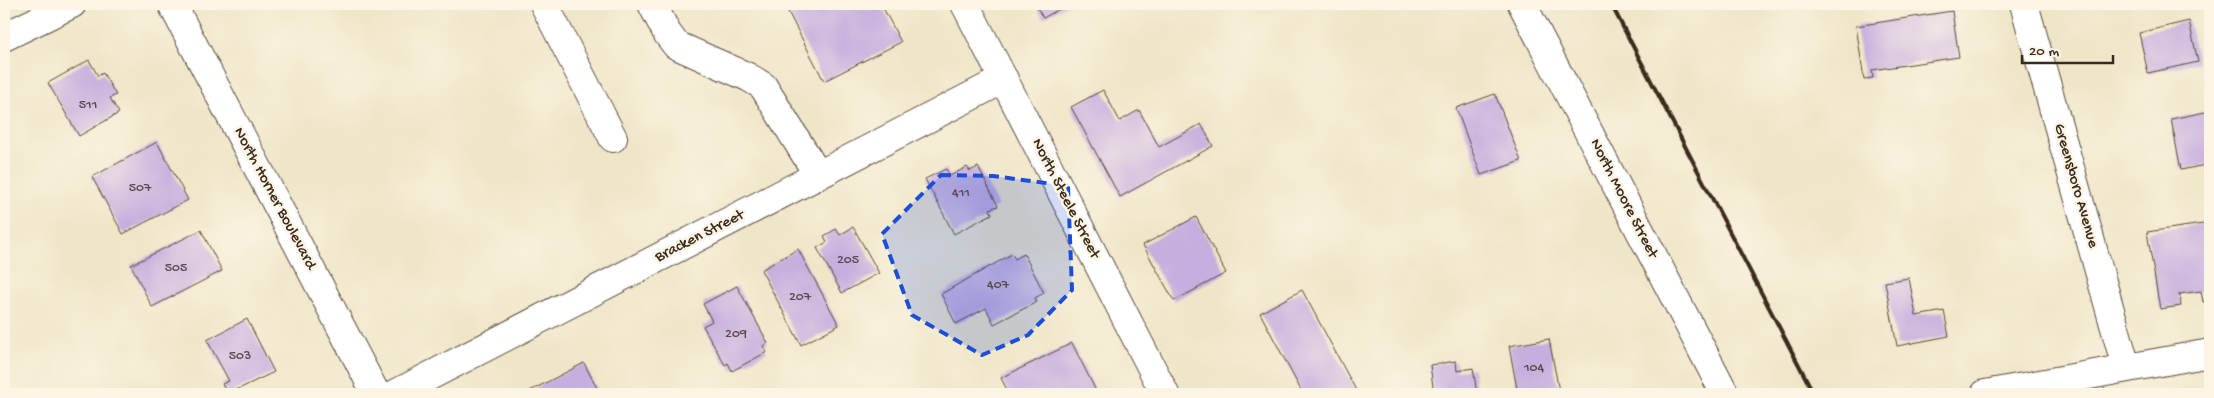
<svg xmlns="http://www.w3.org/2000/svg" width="2214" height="398" font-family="'Gochi Hand',sans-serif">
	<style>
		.building { fill: #c6aede }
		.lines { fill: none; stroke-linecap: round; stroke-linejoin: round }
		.minor-casing { stroke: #564638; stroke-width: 30 }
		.major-casing { stroke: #564638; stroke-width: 30 }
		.minor { stroke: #fff; stroke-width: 28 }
		.major { stroke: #fff; stroke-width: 28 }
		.rail { stroke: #3b2a1e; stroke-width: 4 }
		.marked { fill: #1d4ed8; fill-opacity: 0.2; stroke: #1d4ed8; stroke-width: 4; stroke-dasharray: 10 6; stroke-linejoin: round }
		.labels { text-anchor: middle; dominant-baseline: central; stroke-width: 5; stroke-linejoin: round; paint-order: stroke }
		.number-label { font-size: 14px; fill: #5e4b4e }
		.street-label { font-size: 16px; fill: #3b2a1e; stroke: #fcf5e5 }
	</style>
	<rect width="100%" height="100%" fill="#fcf5e5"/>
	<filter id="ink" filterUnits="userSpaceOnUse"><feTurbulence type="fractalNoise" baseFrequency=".02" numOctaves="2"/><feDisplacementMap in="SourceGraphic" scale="10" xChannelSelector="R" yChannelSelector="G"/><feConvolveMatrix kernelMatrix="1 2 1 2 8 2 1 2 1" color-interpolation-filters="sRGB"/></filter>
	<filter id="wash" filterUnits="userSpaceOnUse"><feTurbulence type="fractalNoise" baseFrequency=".0096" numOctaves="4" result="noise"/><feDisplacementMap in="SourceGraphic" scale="20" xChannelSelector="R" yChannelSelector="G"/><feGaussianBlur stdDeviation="1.12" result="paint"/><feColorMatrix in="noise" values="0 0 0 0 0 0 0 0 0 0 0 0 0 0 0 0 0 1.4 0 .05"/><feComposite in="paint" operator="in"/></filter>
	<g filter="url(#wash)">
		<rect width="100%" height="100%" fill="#efe6c8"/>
		<g id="blocks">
			<path class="building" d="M 784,4 L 881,4 L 901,42 L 824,81 Z
				M 1035,4 L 1069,4 L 1043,18 Z
				M 1952,11 L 1959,57 L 1872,70 L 1873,78 L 1864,79 L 1856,26 Z
				M 2189,21 L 2198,62 L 2148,73 L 2139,33 Z
				M 89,60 L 98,76 L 103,73 L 116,95 L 110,98 L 119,113 L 79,136 L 48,83 Z
				M 1103,90 L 1120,121 L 1139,110 L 1159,147 L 1201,124 L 1213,146 L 1120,197 L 1071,107 Z
				M 1495,94 L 1521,161 L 1481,175 L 1456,108 Z
				M 2210,111 L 2210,164 L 2181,170 L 2171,119 Z
				M 157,142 L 188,200 L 123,234 L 92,177 Z
				M 967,167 L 970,171 L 978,167 L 998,206 L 990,209 L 992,214 L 954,234 L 925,179 L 946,169 L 950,176 Z
				M 1196,217 L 1226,273 L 1174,301 L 1143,245 Z
				M 2210,223 L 2210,300 L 2203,302 L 2201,291 L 2179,294 L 2181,306 L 2160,309 L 2147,232 Z
				M 853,227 L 879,273 L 842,293 L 817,248 L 827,242 L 824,236 L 836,229 L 840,235 Z
				M 201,230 L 222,271 L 152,307 L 131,265 Z
				M 798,249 L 839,325 L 801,345 L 761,270 Z
				M 1012,254 L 1015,259 L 1024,254 L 1044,293 L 1035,298 L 1037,302 L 994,324 L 986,308 L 956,324 L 941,294 Z
				M 1909,278 L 1916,316 L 1944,311 L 1949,336 L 1897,346 L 1885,282 Z
				M 737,286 L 768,343 L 763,346 L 767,352 L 732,371 L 728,363 L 725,365 L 703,326 L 712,321 L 703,304 Z
				M 1302,290 L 1358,394 L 1303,394 L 1260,313 Z
				M 247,319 L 274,372 L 228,394 L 222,384 L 229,381 L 207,340 Z
				M 1549,339 L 1559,391 L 1568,389 L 1569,394 L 1518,394 L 1509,346 Z
				M 1072,343 L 1096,391 L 1090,394 L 1009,394 L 1001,378 Z
				M 1456,361 L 1457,371 L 1473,368 L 1477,394 L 1434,394 L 1430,365 Z
				M 584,363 L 600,394 L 524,394 Z"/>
		</g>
	</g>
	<g filter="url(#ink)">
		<use href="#blocks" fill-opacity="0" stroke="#564638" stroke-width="1"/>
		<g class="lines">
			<g class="minor-casing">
				<path id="minor" d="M 544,4 L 613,138
					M 652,4 L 667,33 L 676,45 L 748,77 L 763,86 L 818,175
					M 965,4 L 1165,394
					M 1522,4 L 1725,394
					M 2024,4 L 2126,367
					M 4,37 L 72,4
					M 395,394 L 1004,79
					M 1985,394 L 2210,353"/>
			</g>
			<g class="major-casing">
				<path id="major" d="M 172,4 L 376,394"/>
			</g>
			<use href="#minor" class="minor"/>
			<use href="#major" class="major"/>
			<path class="rail" d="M 1611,4 L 1814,394"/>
		</g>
	</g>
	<path class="marked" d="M 941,175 L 993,176 L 1068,186 L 1072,290 L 1028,335 L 982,355 L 912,315 L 882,234 Z"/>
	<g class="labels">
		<g class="number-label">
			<text x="88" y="105">511</text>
			<text x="140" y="188">507</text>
			<text x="961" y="193">411</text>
			<text x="848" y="260">205</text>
			<text x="176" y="268">505</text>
			<text x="998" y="285">407</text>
			<text x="800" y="297">207</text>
			<text x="736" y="334">209</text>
			<text x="240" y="356">503</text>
			<text x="1534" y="368">104</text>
		</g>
		<g class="street-label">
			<text transform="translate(2075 186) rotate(74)">Greensboro Avenue</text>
			<text transform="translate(274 199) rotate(62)">North Horner Boulevard</text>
			<text transform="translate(1065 199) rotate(63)">North Steele Street</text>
			<text transform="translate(1623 199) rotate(63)">North Moore Street</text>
			<text transform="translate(700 237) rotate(-27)">Bracken Street</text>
		</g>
	</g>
	<rect width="2214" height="398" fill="none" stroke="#fcf5e5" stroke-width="20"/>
	<path d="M2022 55v8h91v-8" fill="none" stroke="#3b2a1e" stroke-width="2.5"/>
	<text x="2029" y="55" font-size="15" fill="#3b2a1e" stroke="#fcf5e5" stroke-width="4" paint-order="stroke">20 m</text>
</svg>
